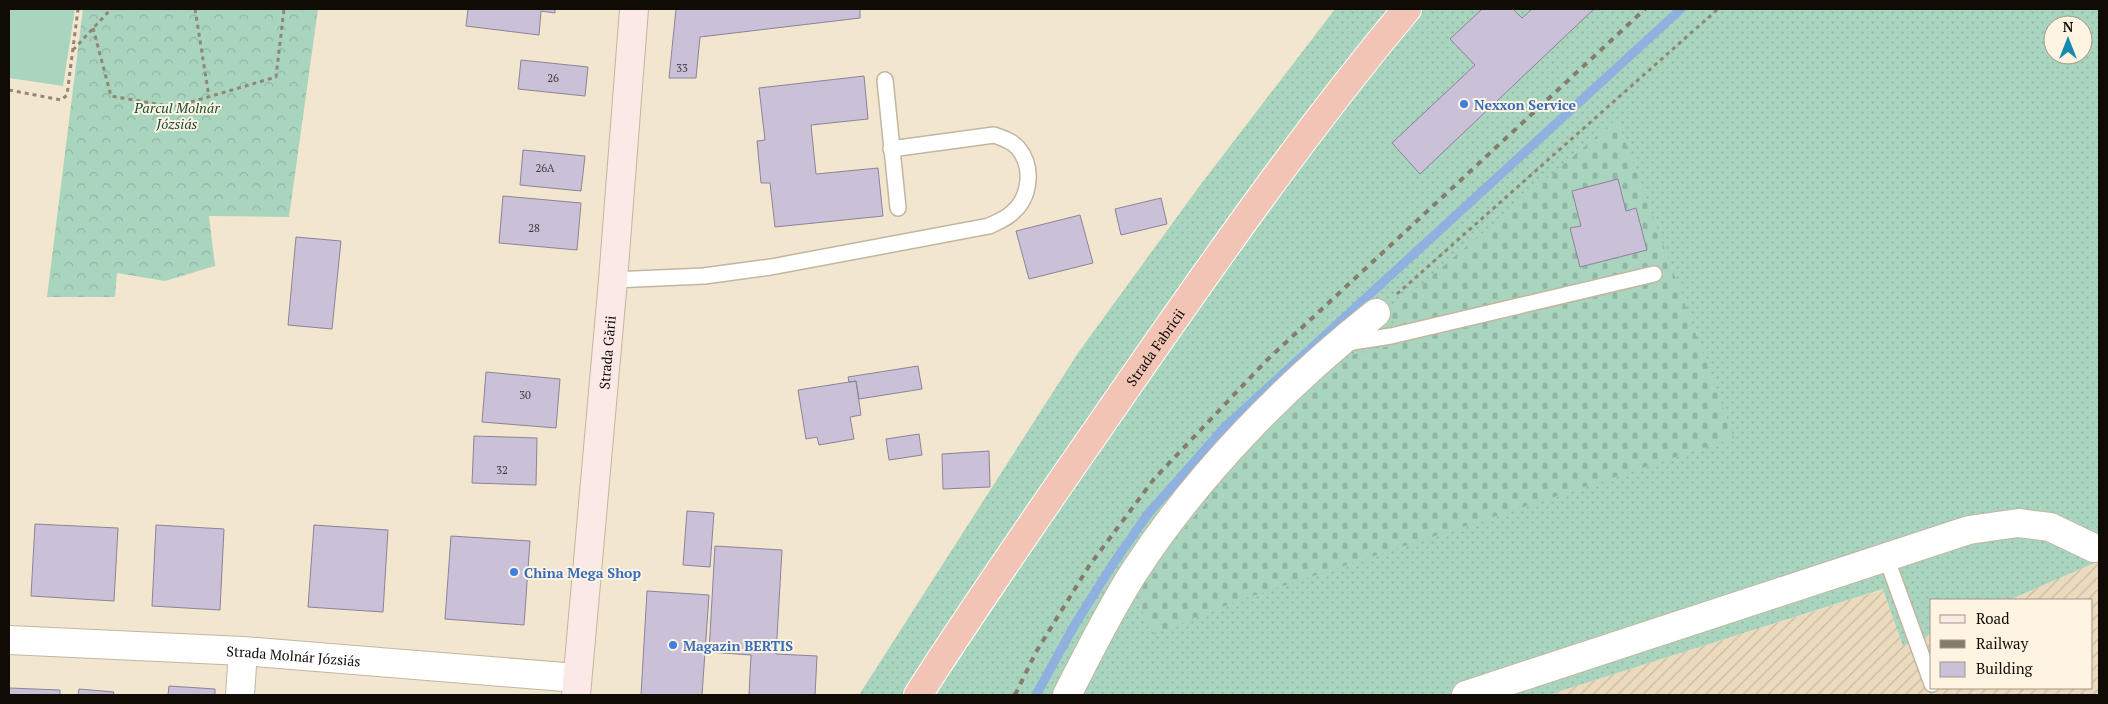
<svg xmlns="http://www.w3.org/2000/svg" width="2108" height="704" font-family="'PT Serif',serif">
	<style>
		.industrial { fill: url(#industrial-furrows) }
		.grass { fill: url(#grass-dots); fill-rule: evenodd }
		.forest { fill: url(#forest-crowns) }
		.cemetery { fill: url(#cemetery-stones) }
		.garden { fill: #a9d5bf }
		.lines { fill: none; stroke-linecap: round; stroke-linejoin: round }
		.stream { stroke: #8eb1e0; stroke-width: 9 }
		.building { fill: #cac1d8; stroke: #8b8398 }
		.service-casing { stroke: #c2b6a0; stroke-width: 18 }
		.minor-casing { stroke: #c2b6a0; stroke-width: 30 }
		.tertiary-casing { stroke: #c2b6a0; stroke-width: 30 }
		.secondary-casing { stroke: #c2b6a0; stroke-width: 30 }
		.trunk-casing { stroke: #fff; stroke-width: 30 }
		.path { stroke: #908777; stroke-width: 3; stroke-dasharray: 4 4; stroke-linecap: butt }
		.service { stroke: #fff; stroke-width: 15 }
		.minor { stroke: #fff; stroke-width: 28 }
		.tertiary { stroke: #fff; stroke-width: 28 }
		.secondary { stroke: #fae9e4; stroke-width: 28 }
		.trunk { stroke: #f2c4b6; stroke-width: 28 }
		.rail { stroke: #857c6d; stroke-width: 4; stroke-dasharray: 6 6; stroke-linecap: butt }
		.shop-dot { fill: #3f7fe0; stroke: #fef4e1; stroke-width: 2 }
		.labels { text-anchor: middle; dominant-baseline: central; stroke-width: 4; stroke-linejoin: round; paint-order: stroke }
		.number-label { font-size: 11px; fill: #3e393a }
		.shop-label { font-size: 14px; font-weight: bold; fill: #366cbe; stroke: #fef4e1; text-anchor: start }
		.park-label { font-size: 14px; font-style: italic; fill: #1a4d38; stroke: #fef4e1 }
		.street-label { font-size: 14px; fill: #100c05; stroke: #fef4e1 }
	</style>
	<defs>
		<pattern id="industrial-furrows" width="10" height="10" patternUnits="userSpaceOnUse" patternTransform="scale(1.25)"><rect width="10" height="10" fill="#ebdabd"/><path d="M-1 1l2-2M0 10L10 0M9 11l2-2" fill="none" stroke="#c8baa1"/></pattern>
		<pattern id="grass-dots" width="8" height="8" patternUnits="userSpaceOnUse" patternTransform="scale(1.25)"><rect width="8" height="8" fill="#a9d5bf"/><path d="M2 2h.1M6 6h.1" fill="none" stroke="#90b6a3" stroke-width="1.8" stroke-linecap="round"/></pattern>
		<pattern id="forest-crowns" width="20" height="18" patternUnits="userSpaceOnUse" patternTransform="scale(1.25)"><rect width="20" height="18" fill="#a9d5bf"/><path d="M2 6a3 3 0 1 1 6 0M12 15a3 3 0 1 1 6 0" fill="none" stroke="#90b6a3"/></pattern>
		<pattern id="cemetery-stones" width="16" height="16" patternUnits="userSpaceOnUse" patternTransform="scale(1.25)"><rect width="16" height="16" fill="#a9d5bf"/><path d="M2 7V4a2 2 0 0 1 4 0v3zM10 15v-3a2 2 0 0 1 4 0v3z" fill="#90b6a3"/></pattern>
	</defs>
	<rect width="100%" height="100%" fill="#f3e6cf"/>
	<path class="industrial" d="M 2099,561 L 2099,695 L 1548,695 L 1884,589 L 1903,646 L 1932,634 L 1932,688 L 2092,688 L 2092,600 L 2009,600 Z"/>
	<path class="grass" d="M 1335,9 L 2099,9 L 2099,561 L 2009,600 L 1932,600 L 1932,634 L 1903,646 L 1883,589 L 1548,695 L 859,695 L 1078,353 L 1198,188 ZM 2053,25 L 2083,25 L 2083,55 L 2053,55 Z"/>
	<path class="forest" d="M 83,9 L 318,9 L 289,217 L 209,216 L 215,266 L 165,281 L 117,273 L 115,297 L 47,297 Z"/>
	<path class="cemetery" d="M 1617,119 L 1734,438 L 1240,600 L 1154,634 C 1144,618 1138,604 1138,585 L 1273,421 L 1351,355 L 1402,343 L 1389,312 Z"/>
	<path class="garden" d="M 9,9 L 75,9 L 63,86 L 9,78 Z"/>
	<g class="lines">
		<path class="stream" d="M 1036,695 L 1074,626 L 1111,567 L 1147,515 L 1225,427 L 1681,9"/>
	</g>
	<path class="building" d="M 468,9 L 555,9 L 555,13 L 541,11 L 539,35 L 466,26 Z
		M 676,9 L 860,9 L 860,18 L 700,37 L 696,78 L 669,78 Z
		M 1482,9 L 1513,9 L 1522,18 L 1532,9 L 1594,9 L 1420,174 L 1392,143 L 1475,65 L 1450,39 Z
		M 521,60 L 588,67 L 585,96 L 518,89 Z
		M 864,76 L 868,119 L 811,125 L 816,174 L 878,168 L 883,216 L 775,227 L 770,183 L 761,183 L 757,141 L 765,140 L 759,88 Z
		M 523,150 L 585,156 L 581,191 L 520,185 Z
		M 1618,179 L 1626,211 L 1636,208 L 1647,250 L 1580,267 L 1570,228 L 1581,226 L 1572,191 Z
		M 503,196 L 581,203 L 577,250 L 499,243 Z
		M 1161,198 L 1167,224 L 1121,235 L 1115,209 Z
		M 1080,215 L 1093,263 L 1029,279 L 1016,231 Z
		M 296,237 L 341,241 L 332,329 L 288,325 Z
		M 918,366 L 922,389 L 859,399 L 856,381 L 849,382 L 848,377 Z
		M 486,372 L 560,379 L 556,428 L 482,422 Z
		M 856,381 L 861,415 L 850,417 L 854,439 L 819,445 L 817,437 L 806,439 L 798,390 Z
		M 919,434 L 922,455 L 889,460 L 886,439 Z
		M 474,436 L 537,438 L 536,485 L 472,483 Z
		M 989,451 L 990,487 L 943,489 L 942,454 Z
		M 687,511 L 714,513 L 710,567 L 683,565 Z
		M 35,524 L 118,528 L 114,601 L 31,596 Z
		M 156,525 L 224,529 L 220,610 L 152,606 Z
		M 314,525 L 388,530 L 383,612 L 308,607 Z
		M 451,536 L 530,541 L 524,625 L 445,619 Z
		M 715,546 L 782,550 L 776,654 L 817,656 L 815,695 L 749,695 L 751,655 L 709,652 Z
		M 647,591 L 709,595 L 702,695 L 641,695 Z
		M 169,686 L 215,689 L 215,695 L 168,695 Z
		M 9,688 L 60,690 L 60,695 L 9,695 Z
		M 79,689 L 114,692 L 113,695 L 78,695 Z"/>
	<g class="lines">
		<g class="service-casing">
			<path id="service" d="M 885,80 L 898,208
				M 613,280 L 704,276 L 771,267 L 989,226 C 997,222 1006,219 1013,212 C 1030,197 1034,167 1018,148 C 1012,141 1003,138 994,135 L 891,149
				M 1346,343 L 1391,336 L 1654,274
				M 1886,557 L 1932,684"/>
		</g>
		<g class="minor-casing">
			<path id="minor" d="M 240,695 L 243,651
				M 1067,695 C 1088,654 1109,611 1134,572 C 1197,475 1285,385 1376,313
				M 1466,695 L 1969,530 L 2018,523 L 2050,527 L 2094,548"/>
		</g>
		<g class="tertiary-casing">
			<g id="tertiary">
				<path id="s1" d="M 9,640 L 243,651 L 577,678"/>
			</g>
		</g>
		<g class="secondary-casing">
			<g id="secondary">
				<path id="s2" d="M 576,695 L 613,280 L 634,9"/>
			</g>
		</g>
		<g class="trunk-casing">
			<g id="trunk">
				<path id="s3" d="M 918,695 C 983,593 1053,494 1122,394 C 1213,263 1305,131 1407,9"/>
			</g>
		</g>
		<path class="path" d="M 195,9 L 209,97
			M 93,28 L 111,96 L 174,107 L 276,77 L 284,9
			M 73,50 L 111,9
			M 9,90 L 61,100 L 67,95 L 78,9
			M 1397,294 L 1718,9"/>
		<use href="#service" class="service"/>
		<use href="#minor" class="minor"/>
		<use href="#tertiary" class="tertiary"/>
		<use href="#secondary" class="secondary"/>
		<use href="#trunk" class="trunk"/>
		<path class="rail" d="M 1015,695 L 1036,652 L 1089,566 L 1154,479 L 1267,360 L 1645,9"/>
	</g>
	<g class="shop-dot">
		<circle cx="1464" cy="104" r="5"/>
		<circle cx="514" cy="572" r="5"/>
		<circle cx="673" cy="645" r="5"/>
	</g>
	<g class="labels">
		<g class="number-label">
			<text x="682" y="68">33</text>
			<text x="553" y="78">26</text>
			<text x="545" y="168">26A</text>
			<text x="534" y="228">28</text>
			<text x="525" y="395">30</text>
			<text x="502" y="470">32</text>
		</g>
		<g class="shop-label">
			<text x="1474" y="104">Nexxon Service</text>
			<text x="524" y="572">China Mega Shop</text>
			<text x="683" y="645">Magazin BERTIS</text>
		</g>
		<g class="park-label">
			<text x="177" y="107">Parcul Molnár<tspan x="177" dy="16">Józsiás</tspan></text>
		</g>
		<g class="street-label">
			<text stroke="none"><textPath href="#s3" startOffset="421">Strada Fabricii</textPath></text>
			<text stroke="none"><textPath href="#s2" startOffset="344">Strada Gării</textPath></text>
			<text stroke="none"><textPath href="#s1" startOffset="285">Strada Molnár Józsiás</textPath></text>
		</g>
	</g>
	<rect width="2108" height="704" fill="none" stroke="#100c05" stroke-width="20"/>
	<rect x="1930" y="599" width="162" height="90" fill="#fef4e1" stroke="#9f9789"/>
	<rect x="1940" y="615" width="25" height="8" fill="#fae9e4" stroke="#9f9789"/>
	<text x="1976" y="624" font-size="15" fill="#100c05">Road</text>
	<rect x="1940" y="640" width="25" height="8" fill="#857c6d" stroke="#9f9789"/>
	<text x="1976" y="649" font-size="15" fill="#100c05">Railway</text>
	<rect x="1940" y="662" width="25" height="15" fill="#cac1d8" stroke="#9f9789"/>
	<text x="1976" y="674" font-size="15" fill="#100c05">Building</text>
	<g transform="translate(2068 40)"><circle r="24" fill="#fef4e1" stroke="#9f9789"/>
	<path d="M0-4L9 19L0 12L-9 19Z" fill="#138aae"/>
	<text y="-8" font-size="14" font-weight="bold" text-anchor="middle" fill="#100c05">N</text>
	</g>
</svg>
